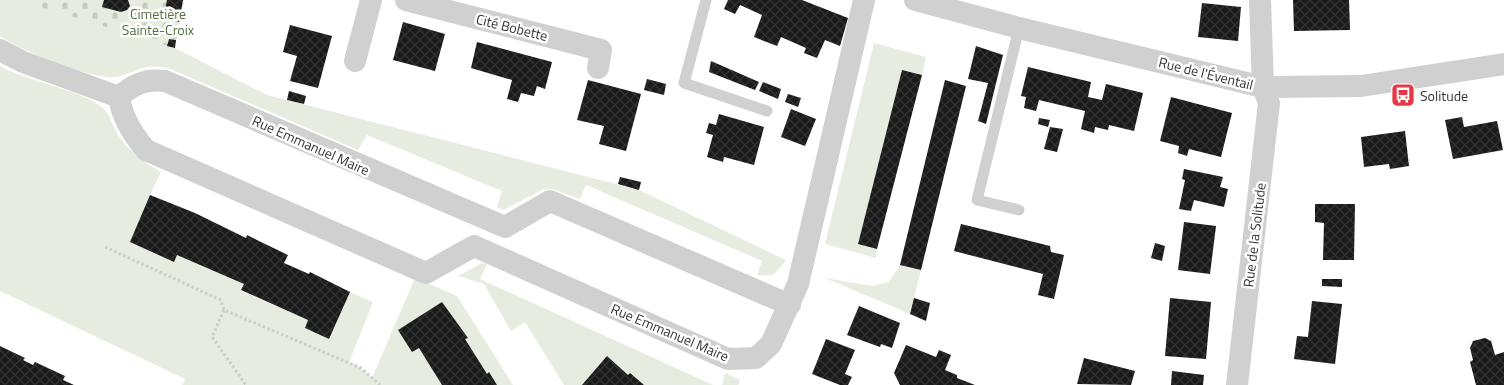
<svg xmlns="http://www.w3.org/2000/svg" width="1504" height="385" font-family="'Titillium Web',sans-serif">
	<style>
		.green { fill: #e6ecdf }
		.cemetery { fill: url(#cemetery-stones) }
		.building { fill: url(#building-cross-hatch) }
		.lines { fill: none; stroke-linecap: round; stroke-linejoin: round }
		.path { stroke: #cdcdcd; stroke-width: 3; stroke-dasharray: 2.5 2.5; stroke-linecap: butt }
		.service { stroke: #d0d0d0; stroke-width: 11 }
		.minor { stroke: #d0d0d0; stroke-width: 22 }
		.labels { text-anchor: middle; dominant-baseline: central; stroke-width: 5; stroke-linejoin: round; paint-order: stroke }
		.park-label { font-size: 14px; fill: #56703f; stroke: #fff }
		.street-label { font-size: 14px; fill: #333; stroke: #fff }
		.poi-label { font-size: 14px; fill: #333; stroke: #fff; text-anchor: start }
	</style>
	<defs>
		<pattern id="cemetery-stones" width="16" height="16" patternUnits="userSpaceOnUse" patternTransform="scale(1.25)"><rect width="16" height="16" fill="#e6ecdf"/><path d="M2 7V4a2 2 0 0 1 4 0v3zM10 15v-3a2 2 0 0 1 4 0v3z" fill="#c6cbc0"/></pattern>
		<pattern id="building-cross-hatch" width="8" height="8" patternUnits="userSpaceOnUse" patternTransform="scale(1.25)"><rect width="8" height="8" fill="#1a1a1a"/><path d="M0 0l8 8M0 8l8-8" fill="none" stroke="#333"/></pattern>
	</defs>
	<rect width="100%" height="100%" fill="#fff"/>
	<path class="green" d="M 0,0 L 19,0 L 175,48 L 267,95 L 639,190 L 786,260 C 775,274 775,277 757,275 L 762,261 L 586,185 L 580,199 L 552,189 L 544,189 L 503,210 L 497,207 L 502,191 L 367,135 L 358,150 L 168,68 C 139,63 140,72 116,77 C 94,81 18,49 0,36 Z
		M 874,43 L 926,57 L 922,75 L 902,70 L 858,244 L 877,249 L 876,258 L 825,244 Z
		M 0,66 C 26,81 85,91 103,108 C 110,114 113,127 118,135 C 129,152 144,162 161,172 L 150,195 L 177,255 L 244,284 L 241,291 L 308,320 L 305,328 L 329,339 L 350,292 L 373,302 L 349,362 L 361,368 L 372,378 L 415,278 L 457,296 L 513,385 L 182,385 L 185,379 L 0,291 Z
		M 482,263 L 487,264 L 480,279 L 713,385 L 564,385 L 525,322 L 511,331 L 484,284 L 458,276 Z
		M 900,265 L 921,270 L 910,314 L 825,278 L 873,286 L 889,282 Z
		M 725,373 L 740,380 L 738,385 L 722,385 Z"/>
	<path class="cemetery" d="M 18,0 L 184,0 L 175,48 Z"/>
	<path class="building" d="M 104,0 L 128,0 L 130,6 L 127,10 L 121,12 L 102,7 Z
		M 167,0 L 183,0 L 179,22 L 163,18 Z
		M 728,0 L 802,0 L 848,18 L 840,46 L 825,40 L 817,58 L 804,53 L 806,48 L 781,37 L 777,46 L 754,37 L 762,15 L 740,5 L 735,14 L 724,9 Z
		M 1293,0 L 1349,0 L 1350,30 L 1294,31 Z
		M 1202,3 L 1241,7 L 1238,41 L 1198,37 Z
		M 403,22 L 445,34 L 435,71 L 393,60 Z
		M 290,25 L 332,36 L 318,88 L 290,81 L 297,56 L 283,52 Z
		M 169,39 L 176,40 L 175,48 L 167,46 Z
		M 477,42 L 552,62 L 545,89 L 537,86 L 534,96 L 521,93 L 518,102 L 507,99 L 512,80 L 471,68 Z
		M 976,46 L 1003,55 L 986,124 L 978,121 L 988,83 L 968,79 Z
		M 711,61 L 759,82 L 755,90 L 709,72 Z
		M 1028,67 L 1091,82 L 1088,97 L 1102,100 L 1106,84 L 1143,93 L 1134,131 L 1109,125 L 1108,130 L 1095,127 L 1094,133 L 1081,129 L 1085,111 L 1039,100 L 1036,111 L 1024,108 L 1026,97 L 1021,96 Z
		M 902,70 L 922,75 L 877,249 L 858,244 Z
		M 647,79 L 666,84 L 664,95 L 644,90 Z
		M 588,80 L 641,94 L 626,151 L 599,144 L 604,126 L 577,120 Z
		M 945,80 L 966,86 L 921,270 L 900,265 Z
		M 763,82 L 781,89 L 778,99 L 759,91 Z
		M 289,91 L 306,96 L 304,104 L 287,100 Z
		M 788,94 L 801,98 L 798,107 L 785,102 Z
		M 1171,97 L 1232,113 L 1221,157 L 1189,149 L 1187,156 L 1178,153 L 1179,146 L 1160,141 Z
		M 791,109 L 816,119 L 805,146 L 781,137 Z
		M 719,114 L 764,127 L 754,165 L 724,157 L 723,162 L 707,157 L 713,135 L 706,133 L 709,123 L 716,125 Z
		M 1462,117 L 1464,127 L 1497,121 L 1503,150 L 1453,159 L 1445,120 Z
		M 1039,118 L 1050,120 L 1048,127 L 1038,124 Z
		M 1050,127 L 1063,129 L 1057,152 L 1044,149 Z
		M 1405,131 L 1409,166 L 1390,169 L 1389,164 L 1364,167 L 1361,137 Z
		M 1184,169 L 1223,177 L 1220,187 L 1228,189 L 1224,207 L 1194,200 L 1191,211 L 1179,209 L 1185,180 L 1182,179 Z
		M 620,177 L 641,182 L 639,190 L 618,184 Z
		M 150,195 L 195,213 L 246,238 L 247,235 L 261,242 L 288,255 L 284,263 L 309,274 L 310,272 L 350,292 L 329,339 L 305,328 L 308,320 L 241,290 L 244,284 L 177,255 L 174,262 L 130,242 Z
		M 1315,204 L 1355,204 L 1354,260 L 1323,260 L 1324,223 L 1315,222 Z
		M 1184,222 L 1216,226 L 1210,274 L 1178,270 Z
		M 961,224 L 1050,246 L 1051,252 L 1064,255 L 1054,299 L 1038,295 L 1043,274 L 954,251 Z
		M 1155,243 L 1165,246 L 1162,261 L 1151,258 Z
		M 1322,279 L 1342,279 L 1342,287 L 1322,286 Z
		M 914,298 L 930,303 L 926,321 L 910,314 Z
		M 1170,298 L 1211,302 L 1206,359 L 1165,356 Z
		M 1312,301 L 1342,304 L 1335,364 L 1294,359 L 1297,336 L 1308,337 Z
		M 442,302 L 468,338 L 465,339 L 487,374 L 489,372 L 497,385 L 442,385 L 419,348 L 412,352 L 398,330 Z
		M 859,306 L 900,323 L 892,348 L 881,344 L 880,347 L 847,335 Z
		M 1485,338 L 1491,341 L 1495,355 L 1504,352 L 1504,385 L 1476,385 L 1470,362 L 1473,360 L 1470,348 L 1473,341 Z
		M 826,339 L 855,350 L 845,374 L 852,377 L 848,385 L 840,385 L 812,374 Z
		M 906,345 L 936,357 L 939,350 L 951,355 L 945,370 L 957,375 L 957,378 L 975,385 L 900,385 L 894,373 Z
		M 0,346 L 25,358 L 23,360 L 33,365 L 35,362 L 65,376 L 63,380 L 74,385 L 0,385 Z
		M 607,356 L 628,375 L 630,373 L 644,385 L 582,385 Z
		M 1084,358 L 1135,371 L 1131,385 L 1077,384 Z
		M 1172,371 L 1204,375 L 1203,385 L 1171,385 Z"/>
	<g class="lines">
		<path class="path" d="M 105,247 L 221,300 L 224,310 L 361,368 L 380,385
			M 224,310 L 212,337 L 246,385"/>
		<path class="service" d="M 706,0 L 684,83 L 767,111
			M 1019,28 L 977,200 L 1019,210"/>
		<path class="minor" d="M 406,0 L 601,50 L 598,68
			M 915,0 L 1019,28 L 1263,87 L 1361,86 L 1504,64
			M 0,50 L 23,62 L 119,97
			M 355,61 L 371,0
			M 119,97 C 122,118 132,134 146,150 L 426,273 L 474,246 L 728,359 L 756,358 L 771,344 L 798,284 L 864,0
			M 119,97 C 133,84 146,79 165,81 L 505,227 L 550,201 L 790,305
			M 1237,385 L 1269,103 L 1263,87 L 1260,0"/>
	</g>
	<defs>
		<g id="bus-square" transform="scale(1.25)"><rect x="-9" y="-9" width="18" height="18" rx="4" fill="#e63946" stroke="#fff"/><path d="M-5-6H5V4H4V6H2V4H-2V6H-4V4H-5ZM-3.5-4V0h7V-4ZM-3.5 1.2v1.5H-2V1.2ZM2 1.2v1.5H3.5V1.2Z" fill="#fff"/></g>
	</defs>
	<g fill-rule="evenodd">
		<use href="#bus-square" x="1403" y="95"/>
	</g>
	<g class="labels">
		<g class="park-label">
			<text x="158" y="13">Cimetière<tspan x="158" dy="16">Sainte-Croix</tspan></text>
		</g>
		<g class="street-label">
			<text transform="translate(512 27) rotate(14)">Cité Bobette</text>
			<text transform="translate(1206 73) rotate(14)">Rue de l'Éventail</text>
			<text transform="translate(311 145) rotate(24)">Rue Emmanuel Maire</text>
			<text transform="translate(1254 235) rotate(-83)">Rue de la Solitude</text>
			<text transform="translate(670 332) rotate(23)">Rue Emmanuel Maire</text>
		</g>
		<g class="poi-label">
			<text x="1420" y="95">Solitude</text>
		</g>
	</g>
</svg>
